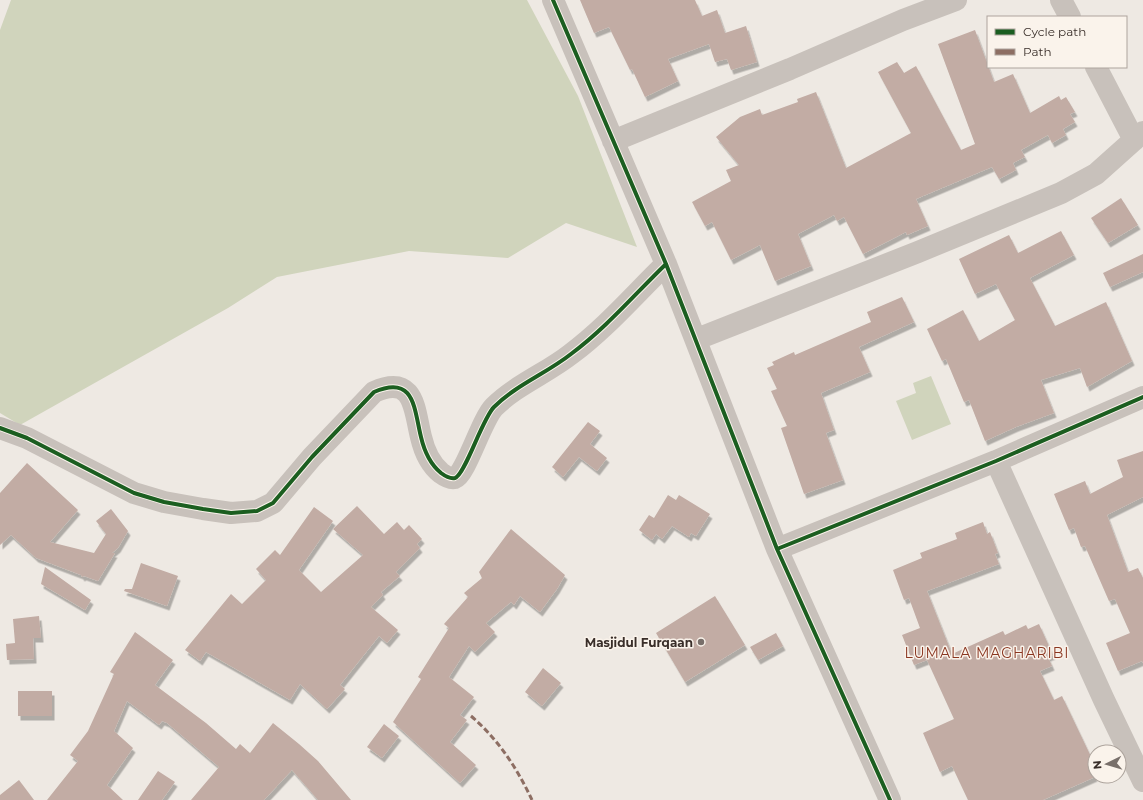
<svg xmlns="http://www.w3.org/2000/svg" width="1143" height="800" font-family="Montserrat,sans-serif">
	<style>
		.green { fill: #d0d4bc }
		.building { fill: #c2aca4; filter: url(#shadow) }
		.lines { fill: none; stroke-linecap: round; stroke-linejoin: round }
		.street { stroke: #c8c1bb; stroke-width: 22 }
		.quiet { stroke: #8d6e63; stroke-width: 3; stroke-dasharray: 6 3; stroke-linecap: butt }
		.cycleway-casing { stroke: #faf3eb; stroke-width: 6 }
		.cycleway { stroke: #1b5e20; stroke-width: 4 }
		.poi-dot { fill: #786f6a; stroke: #faf3eb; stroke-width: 1.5 }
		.labels { text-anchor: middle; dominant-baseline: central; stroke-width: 3; stroke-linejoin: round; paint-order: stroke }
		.poi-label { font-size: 12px; font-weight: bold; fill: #392e29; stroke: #faf3eb; text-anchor: end }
		.quarter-label { font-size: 14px; letter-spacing: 1px; fill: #8a3620; stroke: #faf3eb }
	</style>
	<defs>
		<filter id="shadow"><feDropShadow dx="2.5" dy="4.5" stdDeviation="0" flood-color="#0004"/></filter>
	</defs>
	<rect width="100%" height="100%" fill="#eee9e3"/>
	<path class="green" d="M 11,0 L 527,0 L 578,96 L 637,247 L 566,223 L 508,258 L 409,251 L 277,277 L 228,308 L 20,425 L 0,413 L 0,30 Z
		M 931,376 L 951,424 L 912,440 L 896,401 L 916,393 L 913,383 Z"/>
	<path class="building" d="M 580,0 L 695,0 L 702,16 L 717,10 L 725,33 L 746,26 L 757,62 L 731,70 L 727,59 L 715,62 L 709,44 L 668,59 L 678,81 L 645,97 L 632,69 L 630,70 L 609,27 L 594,33 Z
		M 975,30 L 994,82 L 1013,74 L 1030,113 L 1059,96 L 1061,100 L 1066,97 L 1075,112 L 1070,114 L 1075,122 L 1063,129 L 1066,135 L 1052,143 L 1048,135 L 1021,150 L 1025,157 L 1013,163 L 1016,170 L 999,179 L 992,167 L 916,199 L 928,226 L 907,235 L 906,232 L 863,254 L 844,217 L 837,221 L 834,215 L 798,234 L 811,266 L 775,281 L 760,245 L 731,260 L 712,222 L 705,226 L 692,202 L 731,181 L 726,170 L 739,165 L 716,137 L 740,117 L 760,109 L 762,115 L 798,102 L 797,99 L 816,92 L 846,168 L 911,133 L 878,72 L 897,62 L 904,73 L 916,66 L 961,150 L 975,144 L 938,44 Z
		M 1121,198 L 1138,225 L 1108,243 L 1091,218 Z
		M 1061,231 L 1074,255 L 1030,278 L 1055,326 L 1106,302 L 1132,361 L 1087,387 L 1080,368 L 1041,380 L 1054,413 L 1016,427 L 985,441 L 969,400 L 964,402 L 946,359 L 942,361 L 927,329 L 963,310 L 979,341 L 1015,320 L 996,284 L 975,294 L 959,259 L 1009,235 L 1018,253 Z
		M 1143,254 L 1143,272 L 1110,287 L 1103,273 Z
		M 902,297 L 914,322 L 859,347 L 870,372 L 821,393 L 834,430 L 826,433 L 843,480 L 804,494 L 781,428 L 787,426 L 771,391 L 777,389 L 767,368 L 774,365 L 772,362 L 794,352 L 795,355 L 871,322 L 867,312 Z
		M 588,422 L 600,431 L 590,444 L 607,458 L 597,471 L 579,457 L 563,477 L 552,467 Z
		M 1143,451 L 1143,497 L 1107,515 L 1128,572 L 1138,568 L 1143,578 L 1143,663 L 1142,661 L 1118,671 L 1106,643 L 1130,633 L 1115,599 L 1109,601 L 1085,546 L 1081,547 L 1074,528 L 1069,530 L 1054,494 L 1085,481 L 1090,494 L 1123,477 L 1117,460 Z
		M 27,463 L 78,510 L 50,542 L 94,553 L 106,534 L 96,521 L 111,509 L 128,531 L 118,548 L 112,553 L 115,553 L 98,581 L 84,576 L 82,577 L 81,575 L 36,558 L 11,535 L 0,545 L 0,493 Z
		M 668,495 L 676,500 L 679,495 L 710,514 L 696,536 L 691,533 L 689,537 L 672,526 L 662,539 L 656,534 L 652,540 L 639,530 L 649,515 L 654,518 Z
		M 357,506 L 384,534 L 397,522 L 404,530 L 409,525 L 422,539 L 417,544 L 420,548 L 396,572 L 400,576 L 381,592 L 383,595 L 371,607 L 398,630 L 387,643 L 379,636 L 340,685 L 345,689 L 327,709 L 300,684 L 290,700 L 206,652 L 200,661 L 185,650 L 231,594 L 242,604 L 266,580 L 256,569 L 275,550 L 280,555 L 314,507 L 333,521 L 299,570 L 321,592 L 363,555 L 333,529 Z
		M 983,522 L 987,534 L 990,532 L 998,553 L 995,554 L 999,564 L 927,591 L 952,654 L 1003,631 L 1005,635 L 1026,625 L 1028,629 L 1039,624 L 1053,655 L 1048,657 L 1052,666 L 1040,671 L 1054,700 L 1062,696 L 1094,763 L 1089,765 L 1095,777 L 1043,800 L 968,800 L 952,766 L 940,772 L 923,733 L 954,719 L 927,660 L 914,665 L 902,635 L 920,628 L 909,598 L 904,600 L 893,570 L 922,558 L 920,553 L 957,539 L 955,533 Z
		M 511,529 L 565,575 L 557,589 L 540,612 L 520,596 L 514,605 L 511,602 L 486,623 L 495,632 L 475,652 L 469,646 L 449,677 L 474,697 L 460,715 L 467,720 L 450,742 L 476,765 L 460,783 L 393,722 L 421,679 L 418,677 L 449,628 L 444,624 L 468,597 L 464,593 L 482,578 L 479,572 Z
		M 141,563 L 178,576 L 167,606 L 124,591 L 125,589 L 132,589 Z
		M 45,567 L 91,600 L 85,610 L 41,584 Z
		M 715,596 L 745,645 L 685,682 L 656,633 Z
		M 39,616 L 41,638 L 33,638 L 34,659 L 7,660 L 6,644 L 15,643 L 13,619 Z
		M 135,632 L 173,660 L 155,685 L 206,723 L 236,749 L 240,744 L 250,753 L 273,723 L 299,744 L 318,761 L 351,800 L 318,800 L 292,770 L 264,800 L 191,800 L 219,767 L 167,723 L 162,721 L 159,725 L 127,701 L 114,731 L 133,748 L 107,785 L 123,800 L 47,800 L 78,761 L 70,755 L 88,731 L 114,674 L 110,672 Z
		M 776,633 L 783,646 L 758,660 L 750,647 Z
		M 543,668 L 561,683 L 542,706 L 525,692 Z
		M 18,691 L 52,691 L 52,716 L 18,716 Z
		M 384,724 L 399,736 L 382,758 L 367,747 Z
		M 158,771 L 175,782 L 162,800 L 138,800 Z
		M 19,780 L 34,800 L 0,800 L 0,795 Z"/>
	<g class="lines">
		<path class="street" d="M 553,0 L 666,264 L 777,549 L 890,800
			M 1061,0 L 1070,17
			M 1096,67 L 1134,140
			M 613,141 L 790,69 L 903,20 L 956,0
			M 697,339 L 918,252 L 1061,193 L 1096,174 L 1143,132
			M 0,428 L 27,438 L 134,493 L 164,502 L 203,509 L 231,513 L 257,511 L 273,503 L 312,457 L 374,392 C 415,374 414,409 421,437 C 424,450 430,464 441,473 C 445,476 450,479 455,478 C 465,475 482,419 494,407 C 516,385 547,373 571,354 C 606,328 635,294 666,264
			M 996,461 L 1104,700 L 1143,781
			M 777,549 L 996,461 L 1143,397"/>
		<path class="quiet" d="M 471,716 C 498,739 517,768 532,800"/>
		<g class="cycleway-casing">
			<path id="cycleway" d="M 553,0 L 666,264 L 777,549 L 890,800
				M 0,428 L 27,438 L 134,493 L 164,502 L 203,509 L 231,513 L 257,511 L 273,503 L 312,457 L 374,392 C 415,374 414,409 421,437 C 424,450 430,464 441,473 C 445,476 450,479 455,478 C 465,475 482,419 494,407 C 516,385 547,373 571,354 C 606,328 635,294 666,264
				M 777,549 L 996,461 L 1143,397"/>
		</g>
		<use href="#cycleway" class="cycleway"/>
	</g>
	<circle class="poi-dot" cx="701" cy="642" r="4"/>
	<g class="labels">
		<g class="poi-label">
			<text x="693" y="642">Masjidul Furqaan</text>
		</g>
		<g class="quarter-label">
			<text x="987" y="653">LUMALA MAGHARIBI</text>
		</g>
	</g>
	<rect x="987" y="16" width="140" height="52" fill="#faf3eb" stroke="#ada49d"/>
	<rect x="995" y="29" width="20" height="6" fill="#1b5e20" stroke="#ada49d"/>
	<text x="1023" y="36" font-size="12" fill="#392e29">Cycle path</text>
	<rect x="995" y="49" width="20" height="6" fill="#8d6e63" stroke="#ada49d"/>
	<text x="1023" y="56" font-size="12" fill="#392e29">Path</text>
	<g transform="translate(1107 764) rotate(265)"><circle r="19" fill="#faf3eb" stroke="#ada49d"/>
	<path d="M0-3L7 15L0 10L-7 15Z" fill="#786f6a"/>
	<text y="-6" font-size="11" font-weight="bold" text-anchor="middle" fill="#392e29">N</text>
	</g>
</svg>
